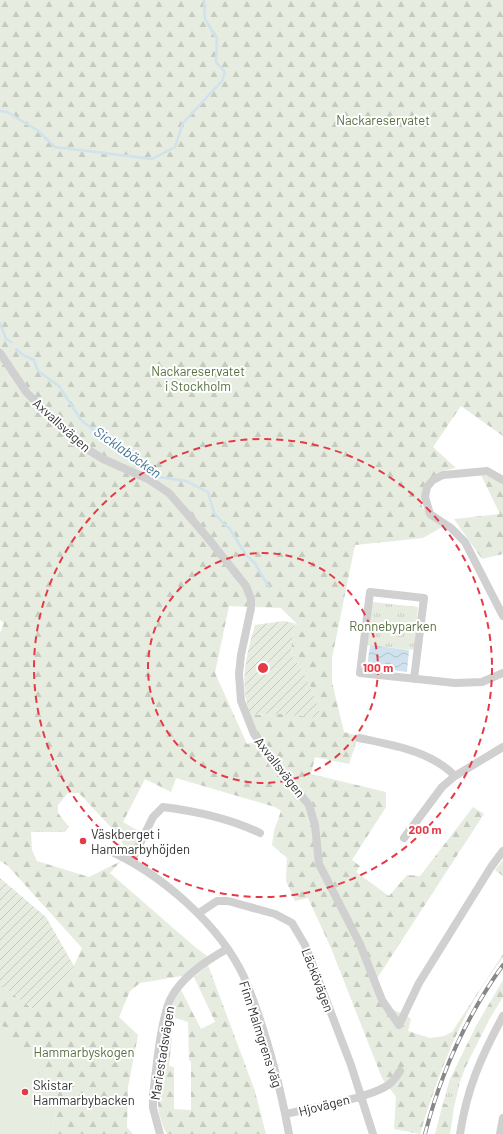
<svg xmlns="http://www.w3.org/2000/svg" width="503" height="1134" font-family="Barlow,sans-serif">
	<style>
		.grass { fill: url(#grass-tufts) }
		.forest { fill: url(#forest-firs); fill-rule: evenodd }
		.garden { fill: url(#garden-furrows) }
		.pitch { fill: #e6ecdf }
		.water { fill: url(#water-waves) }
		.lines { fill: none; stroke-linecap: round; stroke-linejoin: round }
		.stream { stroke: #cfe2ee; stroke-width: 2.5 }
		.minor { stroke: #d0d0d0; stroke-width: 8 }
		.rail-casing { stroke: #888; stroke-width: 4 }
		.rail { stroke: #fff; stroke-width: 2.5; stroke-dasharray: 8; stroke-linecap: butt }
		.ring { fill: none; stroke: #e63946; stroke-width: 2; stroke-dasharray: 7 5 }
		.poi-dot { fill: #e63946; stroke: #fff; stroke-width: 1.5 }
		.labels { text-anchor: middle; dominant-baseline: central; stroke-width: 4; stroke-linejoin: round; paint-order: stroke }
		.park-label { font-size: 13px; fill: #56703f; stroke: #fff }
		.street-label { font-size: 13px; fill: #333; stroke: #fff }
		.poi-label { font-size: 13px; fill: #333; stroke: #fff; text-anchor: start }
		.water-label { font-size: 14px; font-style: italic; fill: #3f7597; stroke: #fff }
		.centre { fill: #e63946; stroke: #fff; stroke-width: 2 }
		.ring-label { font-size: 12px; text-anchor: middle; font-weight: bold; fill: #e63946; stroke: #fff; stroke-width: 4; stroke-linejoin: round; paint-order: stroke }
	</style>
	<defs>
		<pattern id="grass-tufts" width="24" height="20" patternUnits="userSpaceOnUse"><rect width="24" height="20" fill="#e6ecdf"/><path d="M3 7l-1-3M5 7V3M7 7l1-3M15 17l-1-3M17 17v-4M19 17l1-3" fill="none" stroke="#c6cbc0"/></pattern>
		<pattern id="forest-firs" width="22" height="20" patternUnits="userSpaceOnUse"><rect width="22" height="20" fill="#e6ecdf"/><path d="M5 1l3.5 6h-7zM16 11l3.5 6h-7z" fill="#c6cbc0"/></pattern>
		<pattern id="garden-furrows" width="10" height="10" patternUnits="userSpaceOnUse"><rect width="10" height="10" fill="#e6ecdf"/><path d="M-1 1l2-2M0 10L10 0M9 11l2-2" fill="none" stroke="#c6cbc0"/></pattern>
		<pattern id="water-waves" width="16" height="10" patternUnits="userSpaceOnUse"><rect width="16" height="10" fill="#cfe2ee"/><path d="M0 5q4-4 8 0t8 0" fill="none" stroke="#b2c2cd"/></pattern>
	</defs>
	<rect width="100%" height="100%" fill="#fff"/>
	<path class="grass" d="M 372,602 L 418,607 L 414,650 L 367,645 Z
		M 450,1079 L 460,1082 L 454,1107 L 443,1103 Z"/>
	<path class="forest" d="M 0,0 L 503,0 L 503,436 L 461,406 L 433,447 L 456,468 L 442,471 L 423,488 L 421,504 L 427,515 L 442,527 L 423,538 L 355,545 L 332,658 L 332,682 L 344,732 L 355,735 L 357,740 L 349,764 L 315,757 L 311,774 L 386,792 L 386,807 L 352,860 L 360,866 L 356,872 L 389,896 L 407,875 L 420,876 L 473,807 L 484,814 L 376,980 C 380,989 385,1005 394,1010 C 402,1014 404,1013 411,1019 L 408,1031 L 430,1038 L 444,1036 L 452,1032 L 503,954 L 503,958 C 463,1006 438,1075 420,1134 L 394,1129 L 396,1097 L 382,1078 L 331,948 L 308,898 L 295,901 L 286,881 L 287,858 L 272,845 L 274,831 L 281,811 L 275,807 L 176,778 L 171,792 L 145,779 L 123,822 L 142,833 L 133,852 L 127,852 L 118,835 L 79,793 L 68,793 L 58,805 L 58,813 L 69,827 L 65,832 L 31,832 L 32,850 L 37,861 L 89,877 L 121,861 L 110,873 L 195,947 L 207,956 L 188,975 L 140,983 L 130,991 L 119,1017 L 138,1035 L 128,1087 L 127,1127 L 133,1134 L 52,1134 L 56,1108 L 7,1030 L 0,1024 L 0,984 L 34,1010 L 74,966 L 82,948 L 8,866 L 0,861 L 0,633 L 4,623 L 0,620 ZM 229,606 L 281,608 L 298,625 L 294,623 L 291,649 L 293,659 L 302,670 L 313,692 L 320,717 L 280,714 L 250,715 L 255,742 L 247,744 L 215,673 Z
		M 481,475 L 495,477 L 503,484 L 503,554 L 482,559 L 454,519 L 500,514 Z
		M 503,860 L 503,876 L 495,870 Z
		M 208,965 L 255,1091 L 266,1134 L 167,1134 C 150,1104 160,1069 166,1037 L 172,1038 L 169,1066 L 174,1067 L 174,1109 L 191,1110 L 191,1062 L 189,1060 L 188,1022 L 170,1016 L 174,1000 L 181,990 L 201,1029 L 215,1022 L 194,977 Z
		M 503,980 L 503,997 L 489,1020 L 466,1066 L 460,1082 L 450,1079 L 476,1026 Z
		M 443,1103 L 454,1107 L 450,1134 L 435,1134 Z"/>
	<path class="garden" d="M 284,621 L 294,623 L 291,649 L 293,658 L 302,670 L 313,692 L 321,718 L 280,714 L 250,715 C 239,685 246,655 255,625 Z
		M 0,878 L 46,917 L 74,966 L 34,1010 L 0,984 Z"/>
	<path class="pitch" d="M 0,1024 L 7,1030 L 42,1077 L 56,1108 L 52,1134 L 0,1134 Z"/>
	<path class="water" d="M 370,645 L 409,650 L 407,672 L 367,667 Z"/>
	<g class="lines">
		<path class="stream" d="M 0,111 L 7,112 L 37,130 L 55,147 L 152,159 L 175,147 L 183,123 L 222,81 L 225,72 L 216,62 L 217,39 L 205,19 L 204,0
			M 0,323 L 6,339 L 11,342
			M 16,349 L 23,355 L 34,360 L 38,371 L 59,386 L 81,420 L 95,431 L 109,439 L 119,449 L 141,461 L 159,477 L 186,481 L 208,492 L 214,513 L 224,524 L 230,529 L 246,555 L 254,562 L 269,587"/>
		<path class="minor" d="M 0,353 L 27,393 L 79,444 L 103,459 L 148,479 L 169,493 L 207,537 L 246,586 L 251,599 L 251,608 L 241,655 L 239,674 L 241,701 L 254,734 L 274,762 L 309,805 L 315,825 L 319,864 L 360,944 L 382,1000 L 399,1025
			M 503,480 L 487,471 L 443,475 L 433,480 L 427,487 L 425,497 L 430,514 L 451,528 L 465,542 L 503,616
			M 414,679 L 424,598 L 370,592 L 360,673 L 455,683 L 482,682 L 503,673
			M 359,738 C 392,745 431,751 455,776
			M 404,838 L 442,787 L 455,776 L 503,747
			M 110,851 C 161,874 220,925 244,977 C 264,1024 280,1084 289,1134
			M 131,862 L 153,817 L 163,807 C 195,811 231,819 260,833
			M 199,913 L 217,901 L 228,901 L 275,914 L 292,923 L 305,945 L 351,1065 L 373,1134
			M 399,1025 L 419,983 L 491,867 L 503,851
			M 286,1114 C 310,1108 370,1098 388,1085 C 394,1081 397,1076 400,1071
			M 160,1134 L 153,1108 L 153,1095 C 156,1073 161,1014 172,996 C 183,977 207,960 227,949
			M 460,1134 C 467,1088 481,1057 503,1016
			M 500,1134 L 503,1118"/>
		<g class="rail-casing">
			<path id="rail" d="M 425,1134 C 441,1072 466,1017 503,965"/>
		</g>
		<use href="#rail" class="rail"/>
	</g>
	<g class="ring">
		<circle cx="263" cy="668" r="115"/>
		<circle cx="263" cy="668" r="229"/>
	</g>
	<g class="poi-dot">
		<circle cx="83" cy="841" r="4"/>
		<circle cx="25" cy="1092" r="4"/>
	</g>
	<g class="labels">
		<g class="park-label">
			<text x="383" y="120">Nackareservatet</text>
			<text x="198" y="371">Nackareservatet<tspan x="198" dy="15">i Stockholm</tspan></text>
			<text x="393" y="626">Ronnebyparken</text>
			<text x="84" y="1052">Hammarbyskogen</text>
		</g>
		<g class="street-label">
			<text transform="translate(62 425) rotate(42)">Axvallsvägen</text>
			<text transform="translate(280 767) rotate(52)">Axvallsvägen</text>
			<text transform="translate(318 980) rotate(69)">Läckövägen</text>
			<text transform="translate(261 1034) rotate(72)">Finn Malmgrens väg</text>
			<text transform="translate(162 1053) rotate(-81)">Mariestadsvägen</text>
			<text transform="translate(324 1105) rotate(-14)">Hjovägen</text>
		</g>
		<g class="poi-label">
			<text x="91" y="834">Väskberget i<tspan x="91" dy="15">Hammarbyhöjden</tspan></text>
			<text x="33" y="1085">Skistar<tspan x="33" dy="15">Hammarbybacken</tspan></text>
		</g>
		<g class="water-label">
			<text transform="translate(128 452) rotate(35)">Sicklabäcken</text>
		</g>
	</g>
	<circle cx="263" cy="668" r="6" class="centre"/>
	<g class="ring-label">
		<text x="378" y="672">100 m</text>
		<text x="425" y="834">200 m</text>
	</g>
</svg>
